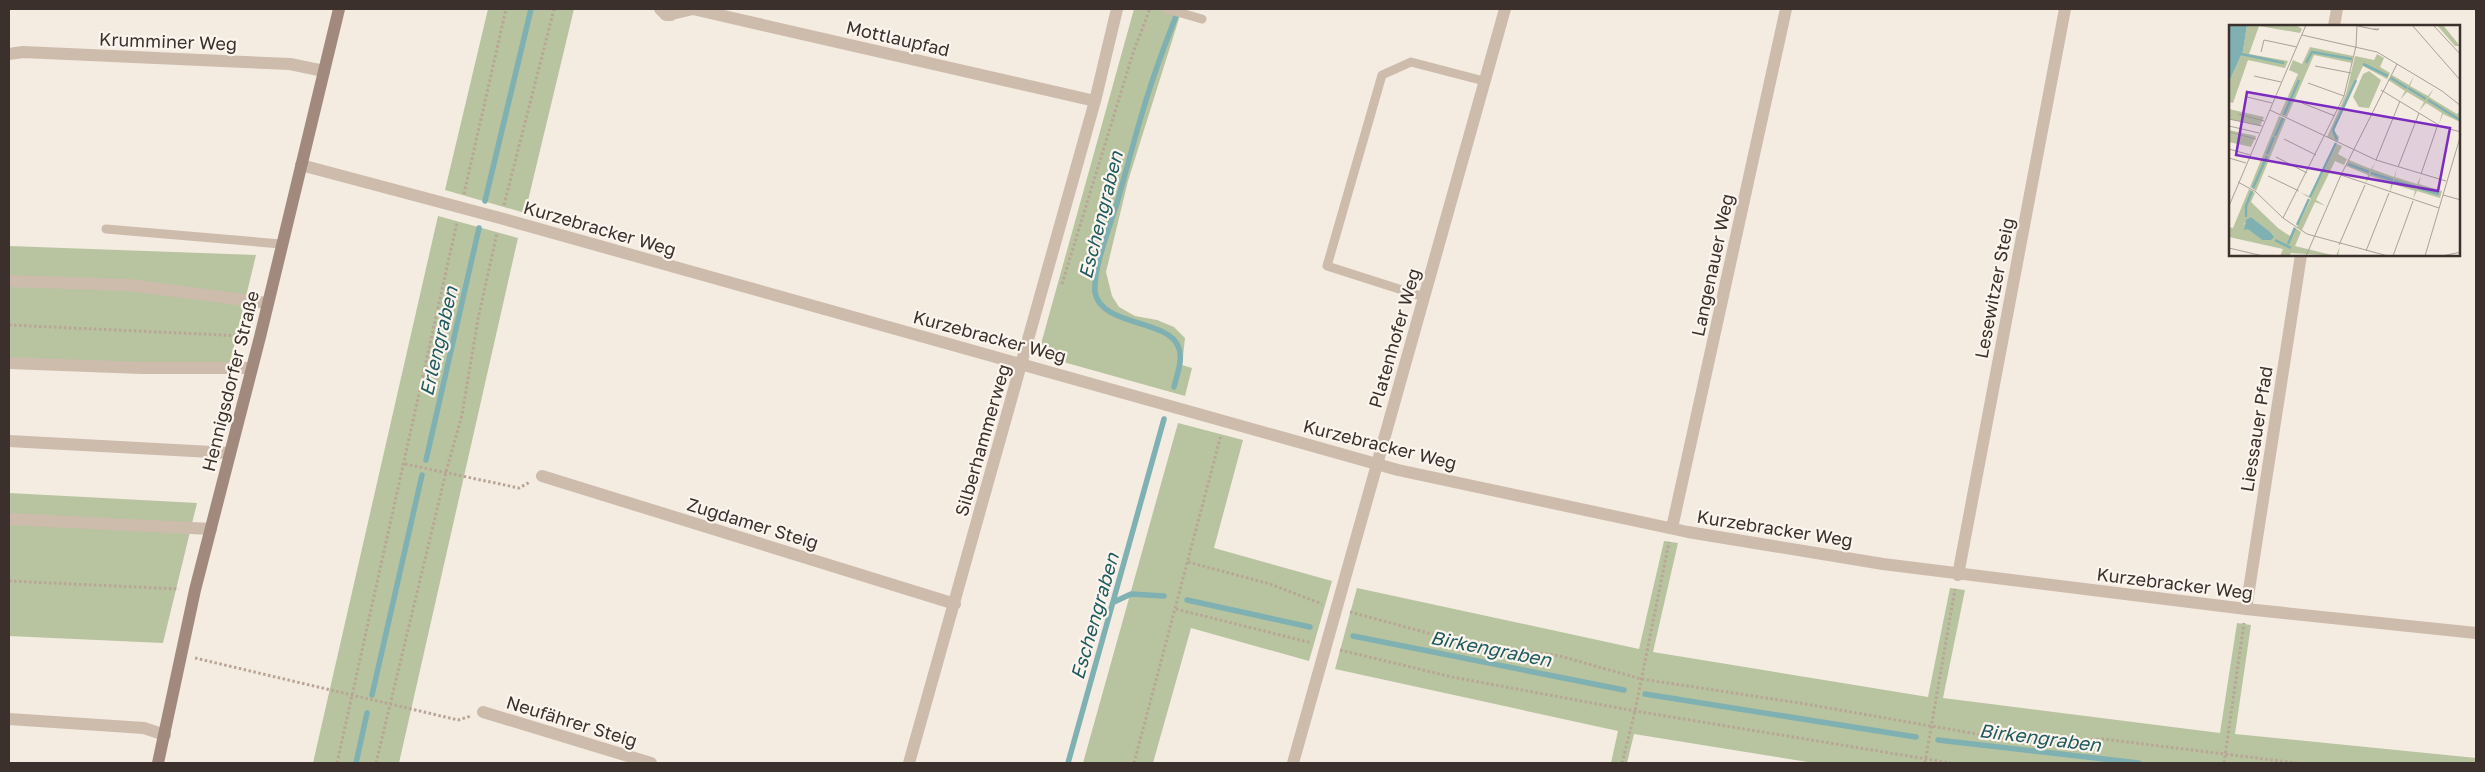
<svg xmlns="http://www.w3.org/2000/svg" width="2485" height="772" font-family="'Golos Text',sans-serif">
	<style>
		.green { fill: #b8c4a0 }
		.lines { fill: none; stroke-linecap: round; stroke-linejoin: round }
		.stream { stroke: #7fb0b2; stroke-width: 5.5 }
		.path { stroke: #b9a596; stroke-width: 3; stroke-dasharray: 2.5 2.5; stroke-linecap: butt }
		.service { stroke: #cdbbac; stroke-width: 9 }
		.minor { stroke: #cdbbac; stroke-width: 12 }
		.secondary { stroke: #a18a7d; stroke-width: 12 }
		.labels { text-anchor: middle; dominant-baseline: central; stroke-width: 4.5; stroke-linejoin: round; paint-order: stroke }
		.street-label { font-size: 18px; fill: #3b302b; stroke: #fbf5ee }
		.water-label { font-size: 19px; font-style: italic; fill: #1f5a5e; stroke: #fbf5ee }
		.inset-river { fill: none; stroke: #7fb0b2; stroke-width: 2.5 }
		.inset-road { fill: none; stroke: #aaa098; stroke-width: 1 }
		.view { fill: #7b2cbf; fill-opacity: 0.15; stroke: #7b2cbf; stroke-width: 2.5 }
		.inset-edge { fill: none; stroke: #3b302b; stroke-width: 2.5 }
	</style>
	<rect width="100%" height="100%" fill="#f4ebe1"/>
	<path class="green" d="M 488,9 L 574,9 L 525,213 L 445,190 Z
		M 1134,9 L 1182,9 L 1128,181 L 1106,272 L 1112,296 L 1119,307 L 1135,316 L 1157,320 L 1174,327 L 1185,338 L 1182,365 L 1192,368 L 1185,396 L 1049,358 L 1041,344 Z
		M 438,216 L 518,238 L 399,763 L 313,763 Z
		M 9,246 L 256,255 L 229,367 L 9,358 Z
		M 1178,423 L 1243,440 L 1214,548 L 1332,581 L 1309,661 L 1191,628 L 1153,763 L 1083,763 Z
		M 9,493 L 197,503 L 163,643 L 9,636 Z
		M 1664,541 L 1678,543 L 1653,652 L 1928,697 L 1950,588 L 1965,590 L 1943,698 L 2220,733 L 2237,623 L 2251,625 L 2235,734 L 2476,758 L 2476,763 L 1814,763 L 1634,734 L 1627,763 L 1611,763 L 1618,731 L 1335,669 L 1357,588 L 1639,649 Z"/>
	<g class="lines">
		<path class="stream" d="M 485,201 L 531,9
			M 1174,387 C 1177,374 1184,358 1178,346 C 1167,319 1100,326 1095,292 C 1093,269 1110,226 1117,203 C 1127,168 1136,132 1147,97 C 1156,68 1167,39 1178,11
			M 426,460 L 479,228
			M 1187,600 L 1310,627
			M 1114,602 L 1131,594 L 1164,596
			M 1353,636 L 1624,690
			M 1645,694 L 1916,737
			M 372,695 L 422,475
			M 1938,740 L 2139,763
			M 356,763 L 367,713
			M 1068,763 L 1164,419"/>
		<path class="path" d="M 464,194 L 506,9
			M 504,205 L 554,9
			M 1062,284 L 1134,50 L 1150,9
			M 9,325 L 244,336
			M 405,464 L 519,488 L 530,482
			M 1188,562 L 1270,584 L 1322,604
			M 9,581 L 179,589
			M 1176,609 L 1312,643
			M 1350,612 L 1461,642 L 1560,656 L 1641,679 L 1800,703 L 2028,743 L 2103,739 L 2297,763
			M 1340,650 L 1452,677 L 1635,711 L 1951,763
			M 195,658 L 458,720 L 471,716
			M 337,763 L 457,222
			M 376,763 L 446,472 L 462,415 L 478,319 L 497,233
			M 1134,763 L 1221,435
			M 1622,763 L 1635,711 L 1669,542
			M 1925,763 L 1955,589
			M 2224,763 L 2244,623"/>
		<path class="service" d="M 1167,9 L 1202,19
			M 106,229 L 281,244
			M 1424,297 L 1327,266 L 1382,75 L 1411,62 L 1484,81"/>
		<path class="minor" d="M 660,9 L 666,15 L 671,15 L 679,9
			M 676,13 L 693,9 L 1095,101
			M 2334,26 L 2337,9
			M 9,54 L 23,52 L 290,64 L 324,71
			M 301,165 L 500,218 L 1398,470 L 1688,532 L 1883,564 L 2246,609 L 2476,633
			M 9,281 L 129,285 L 267,303
			M 9,363 L 142,368 L 252,368
			M 9,441 L 230,453
			M 542,476 L 955,604
			M 9,519 L 211,529
			M 1672,528 L 1786,9
			M 1958,575 L 2065,9
			M 2246,609 L 2301,255
			M 483,712 L 651,763
			M 9,719 L 144,728 L 165,735
			M 909,763 L 1095,101 L 1117,9
			M 1293,763 L 1505,9"/>
		<path class="secondary" d="M 158,763 L 195,590 L 260,337 L 339,9"/>
	</g>
	<g class="labels">
		<g class="street-label">
			<text transform="translate(898 38) rotate(13)">Mottlaupfad</text>
			<text transform="translate(168 41) rotate(2)">Krumminer Weg</text>
			<text transform="translate(600 228) rotate(16)">Kurzebracker Weg</text>
			<text transform="translate(1712 265) rotate(-78)">Langenauer Weg</text>
			<text transform="translate(1994 288) rotate(-79)">Lesewitzer Steig</text>
			<text transform="translate(990 336) rotate(15)">Kurzebracker Weg</text>
			<text transform="translate(1394 338) rotate(-74)">Platenhofer Weg</text>
			<text transform="translate(230 381) rotate(-76)">Hennigsdorfer Straße</text>
			<text transform="translate(2256 429) rotate(-81)">Liessauer Pfad</text>
			<text transform="translate(982 440) rotate(-74)">Silberhammerweg</text>
			<text transform="translate(1380 444) rotate(14)">Kurzebracker Weg</text>
			<text transform="translate(753 523) rotate(17)">Zugdamer Steig</text>
			<text transform="translate(1775 528) rotate(9)">Kurzebracker Weg</text>
			<text transform="translate(2175 583) rotate(7)">Kurzebracker Weg</text>
			<text transform="translate(572 721) rotate(17)">Neufährer Steig</text>
		</g>
		<g class="water-label">
			<text transform="translate(1100 215) rotate(-76)">Eschengraben</text>
			<text transform="translate(438 341) rotate(-77)">Erlengraben</text>
			<text transform="translate(1094 616) rotate(-74)">Eschengraben</text>
			<text transform="translate(1491 648) rotate(11)">Birkengraben</text>
			<text transform="translate(2040 737) rotate(7)">Birkengraben</text>
		</g>
	</g>
	<g transform="translate(2229 25)">
		<rect width="231" height="231" fill="#f4ebe1"/>
		<path d="M 18,0 L 67,0 L 73,4 L 71,8 L 30,1 L 20,29 L 59,36 L 56,43 L 19,35 L 4,78 L 0,77 L 0,57 L 14,26 ZM 208,0 L 214,0 L 231,21 L 226,21 ZM 81,22 L 124,31 L 123,38 L 85,30 L 58,92 L 51,89 L 69,49 L 60,45 L 64,35 L 73,39 ZM 148,29 L 155,33 L 151,42 L 161,48 L 158,54 L 134,41 L 104,105 L 110,112 L 109,117 L 98,112 L 117,69 L 126,31 L 145,35 ZM 140,46 L 152,55 L 140,83 L 130,82 L 124,72 L 134,49 ZM 163,50 L 180,60 L 185,51 L 181,61 L 199,71 L 205,63 L 200,72 L 228,89 L 231,86 L 231,97 L 214,89 L 210,99 L 213,88 L 197,78 L 190,86 L 195,77 L 178,67 L 171,75 L 176,66 L 159,55 ZM 0,84 L 35,92 L 31,101 L 0,94 ZM 50,91 L 57,94 L 27,166 L 21,162 ZM 0,105 L 27,111 L 22,122 L 0,117 ZM 108,119 L 113,121 L 109,129 L 118,134 L 115,140 L 106,136 L 87,175 L 97,181 L 86,177 L 73,205 L 68,202 L 82,174 L 71,167 L 82,172 ZM 120,135 L 142,144 L 147,136 L 143,144 L 165,152 L 168,143 L 166,152 L 188,159 L 192,151 L 190,159 L 213,166 L 211,173 L 188,166 L 184,174 L 186,166 L 164,159 L 161,167 L 162,158 L 141,151 L 136,159 L 139,150 L 117,141 ZM 20,164 L 26,168 L 22,177 L 49,203 L 61,211 L 65,202 L 72,207 L 66,221 L 107,231 L 111,221 L 109,231 L 62,228 L 60,231 L 51,231 L 54,224 L 0,212 L 0,202 L 4,203 ZM 22,192 L 40,207 L 33,215 L 15,199 Z" fill="#b8c4a0" fill-rule="evenodd"/>
		<path d="M 0,0 L 18,0 L 14,26 L 0,57 ZM 22,192 L 41,207 L 45,212 L 42,215 L 33,215 L 19,204 L 15,205 L 17,195 Z" fill="#7fb0b2"/>
		<path class="inset-river" d="M 12,29 L 55,38M 77,38 L 83,27 L 123,34M 134,39 L 159,51M 162,53 L 178,63M 179,63 L 197,74M 199,75 L 231,95M 55,90 L 70,55M 46,111 L 54,93M 108,115 L 104,105 L 127,55M 38,129 L 45,112M 119,139 L 140,147M 142,148 L 164,155M 165,156 L 187,162M 24,163 L 38,131M 189,163 L 210,169M 81,172 L 107,118M 17,192 L 17,181 L 23,166M 68,200 L 80,174M 46,215 L 62,223M 59,219 L 66,203"/>
		<path class="inset-road" d="M 183,0 L 232,56M 204,0 L 232,30M 129,1 L 148,5 L 150,4 L 144,4M 73,10 L 148,27 L 213,66 L 232,81M 32,27 L 35,15 L 68,22M 86,41 L 122,48M 25,51 L 52,57M 79,58 L 115,71M 152,65 L 213,102 L 232,107M 18,72 L 43,78M 73,78 L 106,91M 41,85 L 147,135 L 217,156M 9,89 L 35,96M 0,94 L 33,101M 0,101 L 30,108M 0,107 L 27,114M 55,114 L 87,130M 0,124 L 21,130M 47,132 L 78,148M 0,133 L 17,138M 147,135 L 171,76M 169,142 L 190,88M 192,149 L 209,99M 112,150 L 210,183M 39,151 L 70,166M 9,157 L 27,167 L 54,193 L 78,209 L 159,231M 214,170 L 232,175M 0,181 L 77,0M 54,193 L 115,71 L 127,21 L 128,0M 110,220 L 136,160M 0,223 L 34,231M 137,226 L 160,168M 77,231 L 112,150 L 168,39M 164,231 L 184,176M 196,231 L 232,109M 213,231 L 232,227"/>
		<path class="view" d="M 18,67 L 221,103 L 209,166 L 7,130 Z"/>
		<rect width="231" height="231" class="inset-edge"/>
	</g>
	<rect width="2485" height="772" fill="none" stroke="#3b302b" stroke-width="20"/>
</svg>
